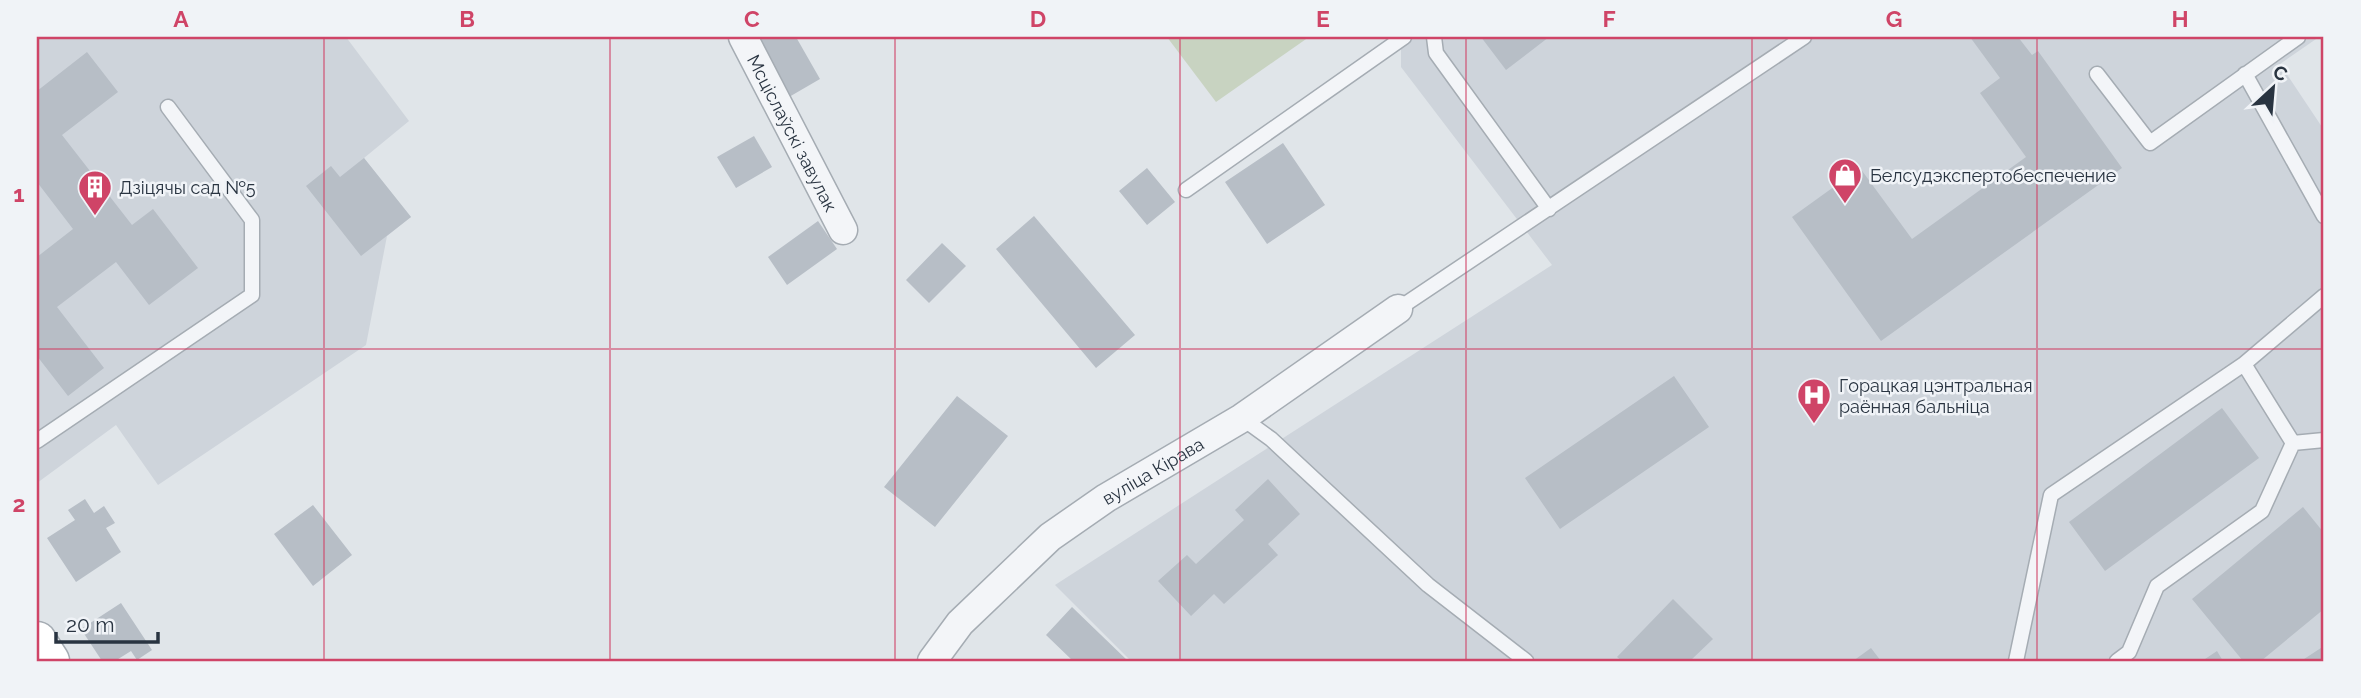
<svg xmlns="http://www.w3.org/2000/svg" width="2361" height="698" font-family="Raleway,sans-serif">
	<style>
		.built { fill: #ced4db }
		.green { fill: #c8d3c1 }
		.building { fill: #b7bec6 }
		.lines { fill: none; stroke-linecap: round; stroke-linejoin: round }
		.lane-casing { stroke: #a5acb3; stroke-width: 17 }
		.street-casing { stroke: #a5acb3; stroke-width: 31 }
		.secondary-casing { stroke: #a5acb3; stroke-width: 41 }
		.lane { stroke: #f3f5f8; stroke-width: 14 }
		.street { stroke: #f3f5f8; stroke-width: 28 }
		.secondary { stroke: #fff; stroke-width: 38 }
		.grid { fill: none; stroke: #cf4467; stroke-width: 2; stroke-opacity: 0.55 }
		.labels { text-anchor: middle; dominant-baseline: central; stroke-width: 5; stroke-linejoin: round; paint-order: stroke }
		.street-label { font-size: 18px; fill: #293441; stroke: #f0f3f7 }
		.poi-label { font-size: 18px; fill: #293441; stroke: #f0f3f7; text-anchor: start }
		.neatline { fill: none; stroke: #cf4467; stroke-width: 2.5 }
		.grid-label { font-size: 23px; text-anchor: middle; font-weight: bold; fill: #cf4467 }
	</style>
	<rect width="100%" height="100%" fill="#e0e5e9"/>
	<path class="built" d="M 37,37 L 346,37 L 409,121 L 364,158 L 411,217 L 387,236 L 366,345 L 158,485 L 116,425 L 37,483 Z
		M 1401,37 L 2319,37 L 2280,64 L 2324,130 L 2324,661 L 1131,661 L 1055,585 L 1552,265 L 1401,67 Z"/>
	<path class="green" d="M 1167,37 L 1309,37 L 1216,102 Z"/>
	<path class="building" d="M 754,37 L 796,37 L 820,79 L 789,97 Z
		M 1481,37 L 1549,37 L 1506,70 Z
		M 1970,37 L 2018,37 L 2032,55 L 2038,51 L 2122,168 L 1881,341 L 1792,217 L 1860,168 L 1912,239 L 2026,157 L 1980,93 L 2000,78 Z
		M 87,52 L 118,92 L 62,135 L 132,225 L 153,209 L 198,268 L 149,305 L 116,262 L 57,307 L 104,368 L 68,396 L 37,356 L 37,257 L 73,229 L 37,182 L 37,91 Z
		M 754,136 L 772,167 L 736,188 L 717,157 Z
		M 1283,143 L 1325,205 L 1267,244 L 1225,182 Z
		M 364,158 L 411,217 L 361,256 L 306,186 L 331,166 L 340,177 Z
		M 1147,168 L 1175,202 L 1147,225 L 1119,191 Z
		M 1034,216 L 1135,335 L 1096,368 L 996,249 Z
		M 818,221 L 837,249 L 787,285 L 768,257 Z
		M 942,243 L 966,266 L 929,303 L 906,280 Z
		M 1674,376 L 1709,427 L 1560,529 L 1525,478 Z
		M 957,396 L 1008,436 L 935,527 L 884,487 Z
		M 2222,408 L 2259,458 L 2105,571 L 2069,522 Z
		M 1268,479 L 1300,514 L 1268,544 L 1278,555 L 1224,604 L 1214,594 L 1191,616 L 1158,581 L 1187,555 L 1196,564 L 1244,520 L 1235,510 Z
		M 85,499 L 94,513 L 104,506 L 115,523 L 106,528 L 121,552 L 76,582 L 47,538 L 75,520 L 68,510 Z
		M 313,505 L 352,555 L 313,586 L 274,534 Z
		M 2303,507 L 2324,533 L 2324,609 L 2261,661 L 2243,661 L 2192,599 Z
		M 1673,599 L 1713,639 L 1690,661 L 1622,661 L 1617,657 Z
		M 121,603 L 152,650 L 137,660 L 131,651 L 115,661 L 102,661 L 81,629 Z
		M 1072,607 L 1128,661 L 1073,661 L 1046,635 Z
		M 2324,646 L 2324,661 L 2301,661 Z
		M 1871,648 L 1881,661 L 1853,661 Z
		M 2217,651 L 2223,661 L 2202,661 Z"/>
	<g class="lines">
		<g class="lane-casing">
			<path id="lane" d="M 1434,37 L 1436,53 L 1549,209
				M 2097,74 L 2150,143 L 2298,37
				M 2245,74 L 2324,216
				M 1186,190 L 1404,37
				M 1398,309 L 1804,37
				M 1242,418 L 1271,439 L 1428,585 L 1526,661
				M 37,441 L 252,295 L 252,220 L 168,107
				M 2293,443 L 2244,364 L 2324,296
				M 2293,443 L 2324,440
				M 2016,661 L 2051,495 L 2244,364
				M 2117,661 L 2129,652 L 2157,586 L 2262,511 L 2293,443"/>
		</g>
		<g class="street-casing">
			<g id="street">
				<path id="s1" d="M 743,37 L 843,230"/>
				<path id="s2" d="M 932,661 L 960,623 L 1050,537 L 1106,498 L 1242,418 L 1398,309"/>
			</g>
		</g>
		<g class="secondary-casing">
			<path id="secondary" d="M 37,641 L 50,661"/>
		</g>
		<use href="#lane" class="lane"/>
		<use href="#street" class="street"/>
		<use href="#secondary" class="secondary"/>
	</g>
	<path class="grid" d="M 324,37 L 324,661M 610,37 L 610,661M 895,37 L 895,661M 1180,37 L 1180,661M 1466,37 L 1466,661M 1752,37 L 1752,661M 2037,37 L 2037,661M 37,349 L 2324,349"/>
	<defs>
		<g id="shop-pin" transform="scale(1.75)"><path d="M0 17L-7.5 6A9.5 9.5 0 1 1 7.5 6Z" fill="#cf4467" stroke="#f0f3f7"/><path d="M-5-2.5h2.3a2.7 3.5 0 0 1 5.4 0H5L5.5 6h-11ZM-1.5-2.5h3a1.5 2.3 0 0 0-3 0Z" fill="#fff"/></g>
		<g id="building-pin" transform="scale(1.75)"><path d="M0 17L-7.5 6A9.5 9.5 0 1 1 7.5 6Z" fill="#cf4467" stroke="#f0f3f7"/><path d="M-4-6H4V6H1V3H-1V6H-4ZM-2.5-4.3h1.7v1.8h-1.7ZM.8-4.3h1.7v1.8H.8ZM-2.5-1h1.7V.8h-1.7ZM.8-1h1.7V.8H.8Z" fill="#fff"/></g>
		<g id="hospital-pin" transform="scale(1.75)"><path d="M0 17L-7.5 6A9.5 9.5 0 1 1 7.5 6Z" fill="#cf4467" stroke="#f0f3f7"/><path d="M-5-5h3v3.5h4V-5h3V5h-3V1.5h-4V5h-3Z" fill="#fff"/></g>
	</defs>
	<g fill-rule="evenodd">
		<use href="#shop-pin" x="1845" y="175"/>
		<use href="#building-pin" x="95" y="187"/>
		<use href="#hospital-pin" x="1814" y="395"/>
	</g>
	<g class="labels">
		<g class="street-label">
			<text stroke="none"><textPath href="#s1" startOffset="108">Мсціслаўскі завулак</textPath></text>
			<text stroke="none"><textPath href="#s2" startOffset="294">вуліца Кірава</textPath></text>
		</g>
		<g class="poi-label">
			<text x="1870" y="175">Белсудэкспертобеспечение</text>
			<text x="119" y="187">Дзіцячы сад №5</text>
			<text x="1839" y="385">Горацкая цэнтральная<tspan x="1839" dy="21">раённая бальніца</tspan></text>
		</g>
	</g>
	<rect width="2361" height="698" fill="none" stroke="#f0f3f7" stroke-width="77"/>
	<g transform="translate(2273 88) rotate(26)" stroke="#f0f3f7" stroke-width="5" paint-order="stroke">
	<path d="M0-5L12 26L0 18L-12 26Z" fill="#293441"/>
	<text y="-10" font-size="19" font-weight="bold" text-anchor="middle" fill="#293441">С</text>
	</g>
	<path d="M56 632v10h102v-10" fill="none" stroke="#293441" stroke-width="3.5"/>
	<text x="66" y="632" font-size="21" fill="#293441" stroke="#f0f3f7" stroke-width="5" paint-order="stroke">20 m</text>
	<rect x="38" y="38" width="2284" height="622" class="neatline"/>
	<g class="grid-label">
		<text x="181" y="27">A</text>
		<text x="467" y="27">B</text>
		<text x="752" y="27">C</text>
		<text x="1038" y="27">D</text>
		<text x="1323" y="27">E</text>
		<text x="1609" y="27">F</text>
		<text x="1894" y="27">G</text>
		<text x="2180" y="27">H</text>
		<text x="19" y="202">1</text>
		<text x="19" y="512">2</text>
	</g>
</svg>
